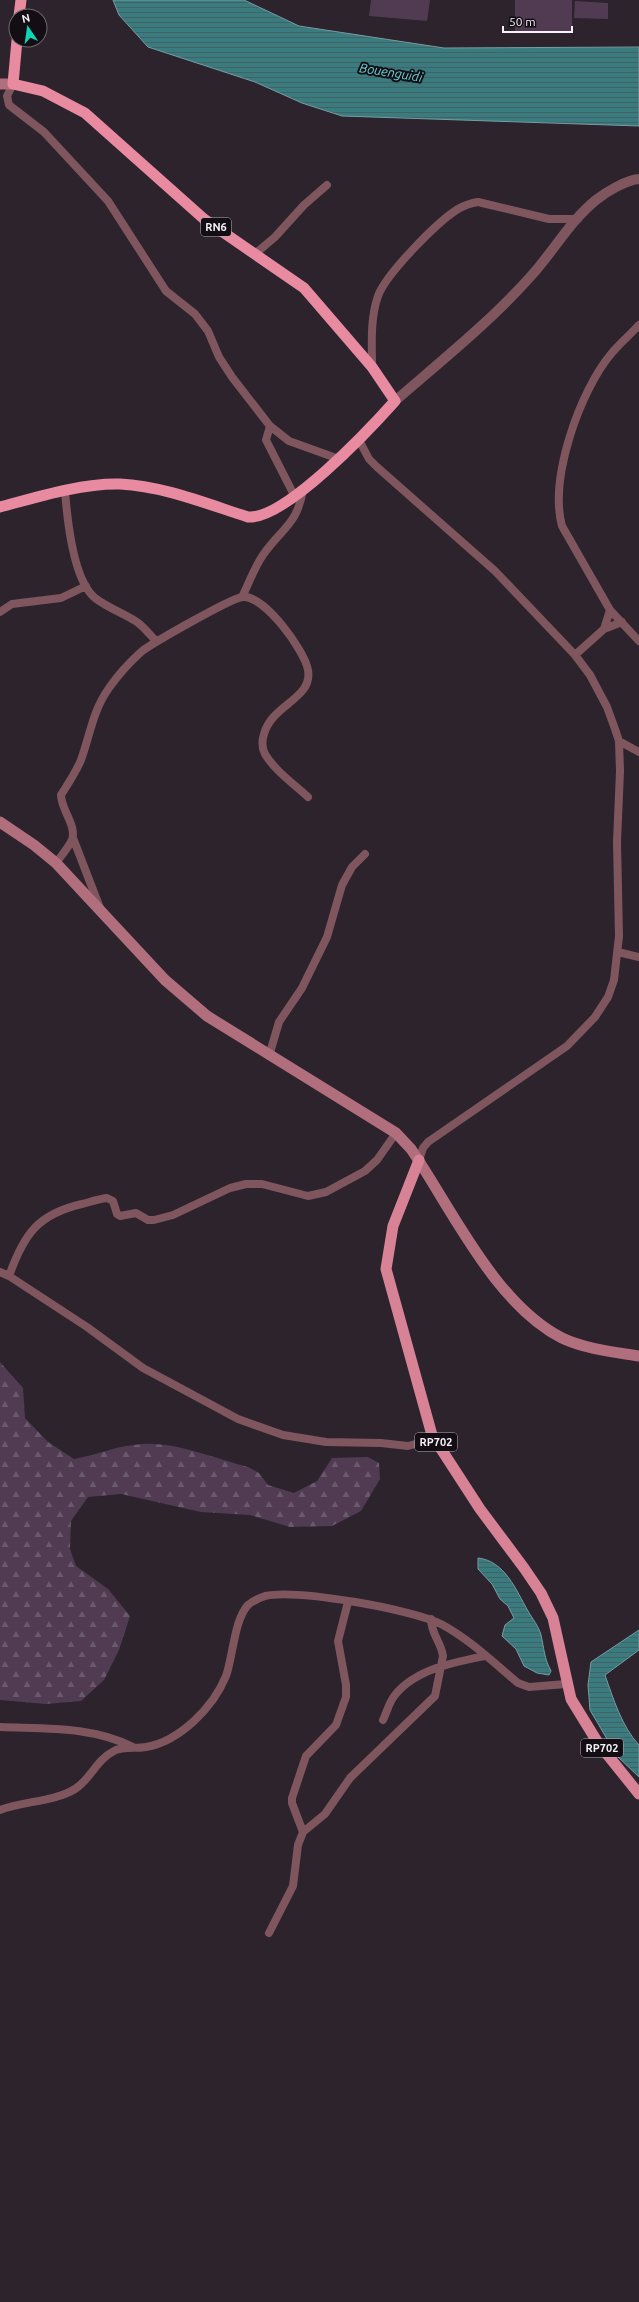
<svg xmlns="http://www.w3.org/2000/svg" width="639" height="2302" font-family="Ubuntu,sans-serif">
	<style>
		.forest { fill: url(#forest-firs) }
		.park { fill: #503b53 }
		.water { fill: url(#water-rules); stroke: #739ea3 }
		.lines { fill: none; stroke-linecap: round; stroke-linejoin: round }
		.minor { stroke: #7f555e; stroke-width: 8 }
		.tertiary { stroke: #7f555e; stroke-width: 10 }
		.secondary { stroke: #b16e7d; stroke-width: 11 }
		.primary { stroke: #d78295; stroke-width: 11 }
		.trunk { stroke: #e88aa0; stroke-width: 11 }
		.labels { text-anchor: middle; dominant-baseline: central; stroke-width: 4; stroke-linejoin: round; paint-order: stroke }
		.shield { fill: #120e13; stroke: #b2adb3; stroke-width: 1 }
		.shield-label { font-size: 11px; font-weight: bold; fill: #f7f1f8 }
		.water-label { font-size: 13px; font-style: italic; fill: #6ad2d8; stroke: #120e13 }
	</style>
	<defs>
		<pattern id="forest-firs" width="22" height="20" patternUnits="userSpaceOnUse"><rect width="22" height="20" fill="#503b53"/><path d="M5 1l3.5 6h-7zM16 11l3.5 6h-7z" fill="#6a586c"/></pattern>
		<pattern id="water-rules" width="6" height="5" patternUnits="userSpaceOnUse"><rect width="6" height="5" fill="#3a7b7f"/><path d="M0 2.5h6" fill="none" stroke="#426264"/></pattern>
	</defs>
	<rect width="100%" height="100%" fill="#2c232d"/>
	<path class="forest" d="M 0,1362 L 23,1388 L 25,1418 L 48,1442 L 74,1459 C 94,1456 113,1447 134,1445 C 170,1439 212,1458 248,1467 L 259,1473 L 268,1485 L 294,1493 L 317,1481 L 332,1458 L 368,1457 L 379,1463 L 380,1479 L 361,1511 L 332,1526 L 290,1527 L 250,1515 L 201,1512 L 121,1494 L 88,1497 L 71,1521 L 70,1549 L 76,1566 L 108,1589 L 130,1616 L 119,1650 L 104,1680 L 81,1701 L 46,1704 L 0,1700 Z"/>
	<path class="park" d="M 371,0 L 430,0 L 427,21 L 369,16 Z
		M 515,0 L 572,0 L 572,32 L 515,32 Z
		M 575,1 L 608,3 L 608,19 L 574,18 Z"/>
	<path class="water" d="M 113,0 L 244,0 L 299,26 L 444,48 L 639,47 L 639,126 L 342,116 L 302,103 L 255,82 L 148,47 L 119,15 Z
		M 478,1558 C 505,1561 516,1590 528,1611 C 532,1618 539,1627 541,1635 C 544,1648 544,1658 551,1671 L 549,1675 L 537,1673 L 524,1666 L 516,1649 L 502,1636 L 505,1625 L 514,1618 L 508,1606 L 500,1599 L 492,1584 L 478,1569 Z
		M 639,1630 L 639,1650 L 605,1675 C 613,1698 622,1727 639,1745 L 639,1777 L 617,1756 L 590,1710 L 588,1685 L 591,1662 Z"/>
	<g class="lines">
		<path class="minor" d="M 13,84 L 7,96 L 9,105 L 44,132 L 108,201 L 166,291 L 195,314 L 208,331 L 219,357 L 232,377 L 270,426 L 289,441 L 339,459
			M 255,254 L 275,237 L 304,205 L 327,185
			M 639,325 C 630,335 620,343 611,354 C 580,391 549,478 562,526 L 610,610 L 639,641
			M 372,367 C 372,343 370,319 378,296 C 386,274 437,222 458,209 C 465,205 471,203 478,202 L 549,219 L 578,219
			M 270,426 L 266,440 L 294,495
			M 359,440 L 369,459 L 377,467 L 495,571 L 575,655 L 590,675 L 607,707 L 615,729 L 619,741 L 620,771 L 617,842 L 619,936 L 614,980 L 608,997 L 595,1017 L 567,1046 L 428,1142 L 423,1148 L 419,1160
			M 65,491 C 67,517 73,580 95,598 C 108,608 123,613 137,622 C 144,627 150,635 156,641
			M 242,597 C 249,583 254,568 263,555 C 281,529 298,524 303,489
			M 0,612 L 12,604 L 61,598 L 86,586
			M 604,629 L 622,622
			M 575,655 L 604,629 L 610,610
			M 619,741 L 639,752
			M 73,838 L 100,908
			M 56,863 C 61,856 68,848 72,840 C 77,825 61,810 61,795 C 68,784 76,772 81,760 C 90,735 93,710 109,688 C 118,675 130,662 141,652 C 152,643 230,599 242,597 C 264,594 305,651 308,670 C 313,699 272,704 264,734 C 262,740 262,748 265,754 C 275,771 294,784 308,797
			M 618,952 L 639,957
			M 269,1056 L 279,1022 L 302,988 L 327,937 L 342,885 L 352,867 L 365,854
			M 0,1272 L 9,1276 L 87,1327 L 143,1368 L 238,1419 L 283,1435 L 326,1442 L 381,1443 L 408,1446 L 419,1443 L 432,1435
			M 9,1276 C 24,1234 38,1214 82,1204 C 90,1202 98,1199 107,1198 L 113,1201 L 117,1214 L 120,1216 L 136,1213 L 148,1220 L 154,1220 L 173,1215 L 230,1188 L 246,1184 L 262,1184 L 308,1196 L 326,1192 L 365,1171 L 377,1160 L 396,1133
			M 383,1720 C 387,1712 389,1702 395,1695 C 416,1669 455,1662 485,1656
			M 0,1727 C 45,1729 92,1726 133,1747
			M 0,1810 C 23,1801 54,1802 75,1789 C 91,1779 96,1760 114,1751 C 123,1746 136,1749 146,1747 C 164,1744 181,1733 194,1721 C 207,1709 219,1693 226,1676 C 233,1657 234,1620 248,1605 C 253,1601 259,1598 265,1596 C 297,1589 411,1609 441,1624 C 469,1639 493,1662 518,1683 L 529,1687 L 566,1684
			M 303,1832 L 292,1803 L 292,1798 L 306,1756 L 336,1725 L 346,1697 L 346,1685 L 338,1641 L 348,1602
			M 269,1933 L 293,1886 L 298,1845 L 303,1832 L 325,1814 L 350,1778 L 435,1696 L 443,1656 C 441,1642 431,1634 431,1619"/>
		<path class="tertiary" d="M 395,401 C 441,361 490,322 531,276 C 553,252 570,221 596,200 C 606,192 626,180 639,179"/>
		<path class="secondary" d="M 0,84 L 13,84
			M 0,822 L 34,845 L 56,863 L 165,980 L 207,1016 L 396,1133 L 411,1149 C 452,1209 495,1304 562,1338 C 585,1349 614,1352 639,1356"/>
		<path class="primary" d="M 419,1160 L 393,1226 L 386,1269 L 432,1435 L 480,1509 L 524,1568 L 541,1593 L 553,1618 L 571,1699 L 598,1743 L 639,1794"/>
		<path class="trunk" d="M 19,16 L 21,0
			M 0,507 C 37,497 82,483 120,484 C 163,486 207,504 248,517 C 285,520 370,429 395,401 L 372,367 L 304,288 L 204,219 L 85,113 L 43,91 L 13,84 L 17,40"/>
	</g>
	<g class="labels">
		<g class="shield">
			<rect x="201" y="218" width="30" height="18" rx="3"/>
			<rect x="415" y="1433" width="42" height="18" rx="3"/>
			<rect x="581" y="1739" width="42" height="18" rx="3"/>
		</g>
		<g class="shield-label">
			<text x="216" y="227">RN6</text>
			<text x="436" y="1442">RP702</text>
			<text x="602" y="1748">RP702</text>
		</g>
		<g class="water-label">
			<text transform="translate(391 72) rotate(9)">Bouenguidi</text>
		</g>
	</g>
	<g transform="translate(28 28) rotate(347)"><circle r="19" fill="#120e13" stroke="#6e696f"/>
	<path d="M0-3L7 15L0 10L-7 15Z" fill="#0ed5b4"/>
	<text y="-6" font-size="11" font-weight="bold" text-anchor="middle" fill="#f7f1f8">N</text>
	</g>
	<path d="M503 26v6h69v-6" fill="none" stroke="#f7f1f8" stroke-width="2"/>
	<text x="509" y="26" font-size="12" fill="#f7f1f8" stroke="#120e13" stroke-width="3" paint-order="stroke">50 m</text>
</svg>
